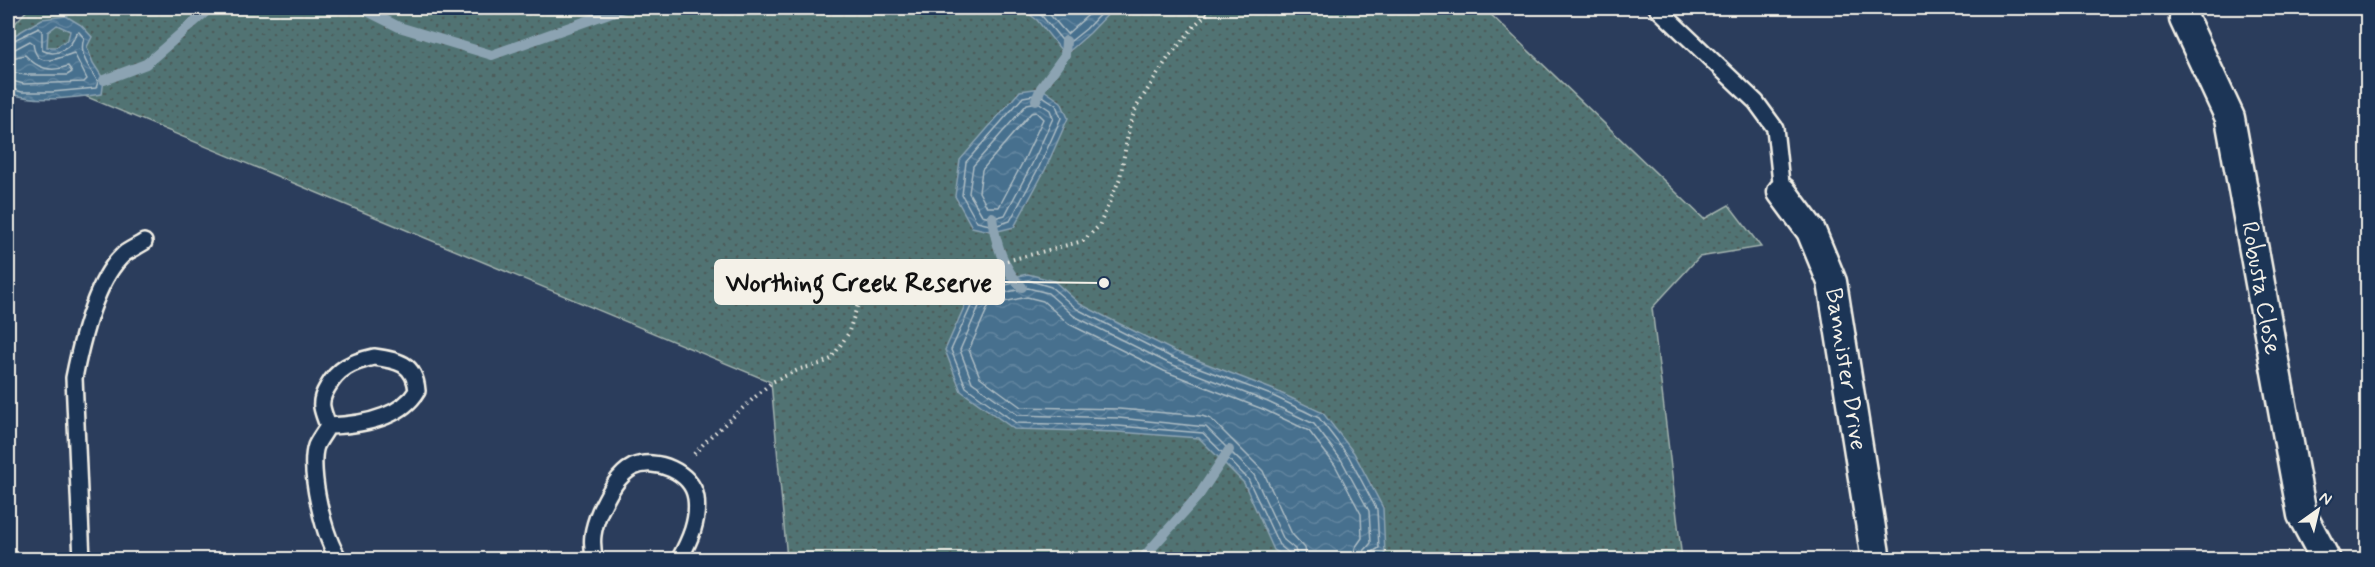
<svg xmlns="http://www.w3.org/2000/svg" width="2375" height="567" font-family="Mynerve,sans-serif">
	<style>
		.park { fill: url(#park-dots); stroke: #a2b2ae; stroke-width: 1.5 }
		.water { fill: url(#water-waves); stroke: #8ca3b2; stroke-width: 1.5; fill-rule: evenodd }
		.lines { fill: none; stroke-linecap: round; stroke-linejoin: round }
		.shore { stroke: #aebdc4; stroke-width: 1.5 }
		.stream { stroke: #8ca3b2; stroke-width: 10 }
		.service-casing { stroke: #f4f1e8; stroke-width: 20 }
		.minor-casing { stroke: #f4f1e8; stroke-width: 33 }
		.path { stroke: #f4f1e8; stroke-width: 4; stroke-dasharray: 1.5 4.5; stroke-linecap: butt }
		.service { stroke: #1d3557; stroke-width: 15 }
		.minor { stroke: #1d3557; stroke-width: 28 }
		.labels { text-anchor: middle; dominant-baseline: central; stroke-width: 5; stroke-linejoin: round; paint-order: stroke }
		.street-label { font-size: 24px; fill: #f4f1e8; stroke: #1d3557 }
		.leader { fill: none; stroke: #f4f1e8; stroke-width: 2 }
		.callout-dot { fill: #f4f1e8; stroke: #1d3557; stroke-width: 2 }
		.callout { fill: #f4f1e8; stroke: #f4f1e8; stroke-width: 2 }
		.callout-label { font-size: 26px; text-anchor: middle; font-weight: bold; fill: #111 }
	</style>
	<defs>
		<pattern id="park-dots" width="8" height="8" patternUnits="userSpaceOnUse" patternTransform="scale(1.5)"><rect width="8" height="8" fill="#517373"/><path d="M2 2h.1M6 6h.1" fill="none" stroke="#4d5b5a" stroke-width="1.8" stroke-linecap="round"/></pattern>
		<pattern id="water-waves" width="16" height="10" patternUnits="userSpaceOnUse" patternTransform="scale(1.5)"><rect width="16" height="10" fill="#466f8e"/><path d="M0 5q4-4 8 0t8 0" fill="none" stroke="#61849e"/></pattern>
	</defs>
	<rect width="100%" height="100%" fill="#2b3d5c"/>
	<filter id="ink" filterUnits="userSpaceOnUse"><feTurbulence type="fractalNoise" baseFrequency=".0167" numOctaves="2"/><feDisplacementMap in="SourceGraphic" scale="12" xChannelSelector="R" yChannelSelector="G"/><feConvolveMatrix kernelMatrix="1 2 1 2 8 2 1 2 1" color-interpolation-filters="sRGB"/></filter>
	<g filter="url(#ink)">
		<path class="park" d="M 29,8 L 1484,8 L 1704,219 L 1729,205 L 1761,247 L 1699,257 L 1652,308 L 1682,559 L 787,559 L 771,382 L 8,64 L 8,31 Z"/>
		<path class="water" d="M 1021,8 L 1114,8 L 1090,33 L 1065,55 L 1037,20 Z
			M 66,16 L 81,25 L 92,37 L 87,47 L 93,63 L 104,80 L 102,94 C 71,98 37,103 8,93 L 8,39 L 42,19 ZM 57,25 L 70,31 L 68,39 L 56,47 L 47,47 L 48,32 Z
			M 1041,88 L 1061,102 L 1068,118 L 1045,170 L 1014,227 L 994,232 L 972,227 L 955,196 L 960,160 L 1020,91 Z
			M 1028,274 L 1054,281 L 1080,304 L 1174,351 L 1274,390 L 1323,413 L 1354,453 L 1383,508 L 1385,554 L 1368,559 L 1288,559 L 1274,550 L 1244,483 L 1199,438 L 1118,432 L 1014,429 L 961,391 L 945,350 L 974,285 Z"/>
		<g class="lines">
			<path class="shore" d="M 1031,8 L 1042,16 L 1066,45 L 1086,29 L 1106,8
				M 1044,8 L 1067,34 L 1096,8
				M 8,43 L 39,28 L 42,31 L 42,50 C 56,58 72,48 76,33 L 79,32 L 84,38 C 78,55 90,68 98,82 L 96,88 L 52,92 L 22,92 L 8,88
				M 8,50 L 15,49 L 30,41 L 33,43 C 36,71 58,58 74,53 L 87,79 L 84,82 L 24,84 L 8,80
				M 8,59 L 25,55 C 37,68 50,73 68,66 L 72,72 L 67,75 L 25,75 L 8,71
				M 1040,94 L 1056,105 L 1061,118 L 1039,167 L 1010,221 L 994,226 L 977,222 L 962,195 L 966,162 L 1023,97 Z
				M 1038,102 L 1050,110 L 1053,118 L 1032,164 L 1005,215 L 994,218 L 982,215 L 969,193 L 973,166 L 1027,104 Z
				M 1036,112 L 1043,119 L 1024,160 L 999,207 L 987,207 L 979,192 L 982,170 L 1031,113 Z
				M 1290,560 L 1289,553 L 1279,545 L 1248,479 L 1203,433 L 1118,426 L 1016,423 L 966,387 L 951,350 L 978,291 L 1028,280 L 1051,287 L 1077,309 L 1171,357 L 1271,395 L 1319,418 L 1349,457 L 1377,510 L 1379,548 L 1371,553 L 1369,560
				M 1298,560 L 1295,549 L 1284,540 L 1254,475 L 1206,427 L 1119,418 L 1018,415 L 972,382 L 960,350 L 983,297 L 1028,288 L 1048,293 L 1074,316 L 1168,363 L 1268,402 L 1314,424 L 1342,461 L 1369,511 L 1371,543 L 1364,551 L 1362,560
				M 1307,560 L 1305,548 L 1292,534 L 1263,471 L 1211,419 L 1202,416 L 1119,409 L 1021,407 L 980,377 L 969,350 L 989,305 L 1027,297 L 1043,301 L 1069,324 L 1164,371 L 1265,410 L 1309,431 L 1335,465 L 1361,514 L 1362,538 L 1355,548 L 1353,560"/>
			<path class="stream" d="M 361,8 L 399,27 L 492,55 L 623,8
				M 104,80 L 146,64 L 210,8
				M 1036,100 L 1041,88 L 1065,55 L 1066,41
				M 992,217 C 995,241 1004,271 1022,287
				M 1141,560 L 1199,495 L 1229,450"/>
			<g class="service-casing">
				<path id="service" d="M 1657,8 L 1756,102 L 1775,128 L 1782,192
					M 374,357 C 397,360 415,363 417,391 C 400,419 359,425 328,426 C 326,420 323,413 322,407 C 321,401 324,393 327,388 C 338,368 352,362 374,357 Z
					M 328,426 C 325,432 319,439 316,446 C 308,469 324,541 340,560
					M 82,560 L 74,378 C 81,342 96,279 124,254 C 129,250 138,246 144,242
					M 595,560 C 590,541 593,528 600,511 C 608,495 617,475 633,467 C 656,457 692,472 696,498 C 699,520 690,540 679,560"/>
			</g>
			<g class="minor-casing">
				<g id="minor">
					<path id="s1" d="M 2184,19 L 2230,118 L 2302,515 L 2326,560"/>
					<path id="s2" d="M 1782,192 L 1811,231 L 1832,282 L 1876,560"/>
				</g>
			</g>
			<path class="path" d="M 694,454 L 709,438 L 772,382 L 800,369 L 820,364 L 831,359 L 848,334 L 857,307 L 866,291 L 876,280 L 889,273 L 904,268 L 920,267 L 939,268 L 991,265 L 1083,241 L 1099,226 L 1120,178 L 1130,123 L 1137,106 L 1168,58 L 1197,23 L 1213,8"/>
			<use href="#service" class="service"/>
			<use href="#minor" class="minor"/>
		</g>
	</g>
	<g class="labels">
		<g class="street-label">
			<text stroke="none"><textPath href="#s1" startOffset="282">Robusta Close</textPath></text>
			<text stroke="none"><textPath href="#s2" startOffset="192">Bannister Drive</textPath></text>
		</g>
	</g>
	<path class="leader" d="M1104 283L1004 282"/>
	<circle class="callout-dot" cx="1104" cy="283" r="6"/>
	<rect class="callout" x="715" y="260" width="289" height="44" rx="6"/>
	<g class="callout-label">
		<text x="859" y="291">Worthing Creek Reserve</text>
	</g>
	<rect width="2375" height="567" fill="none" stroke="#1d3557" stroke-width="30"/>
	<rect x="15" y="15" width="2345" height="537" fill="none" stroke="#f4f1e8" stroke-width="2" filter="url(#ink)"/>
	<g transform="translate(2318 510) rotate(34)" stroke="#1d3557" stroke-width="4.5" paint-order="stroke">
	<path d="M0-4.5L10 22L0 15L-10 22Z" fill="#f4f1e8"/>
	<text y="-9" font-size="16" font-weight="bold" text-anchor="middle" fill="#f4f1e8">N</text>
	</g>
</svg>
